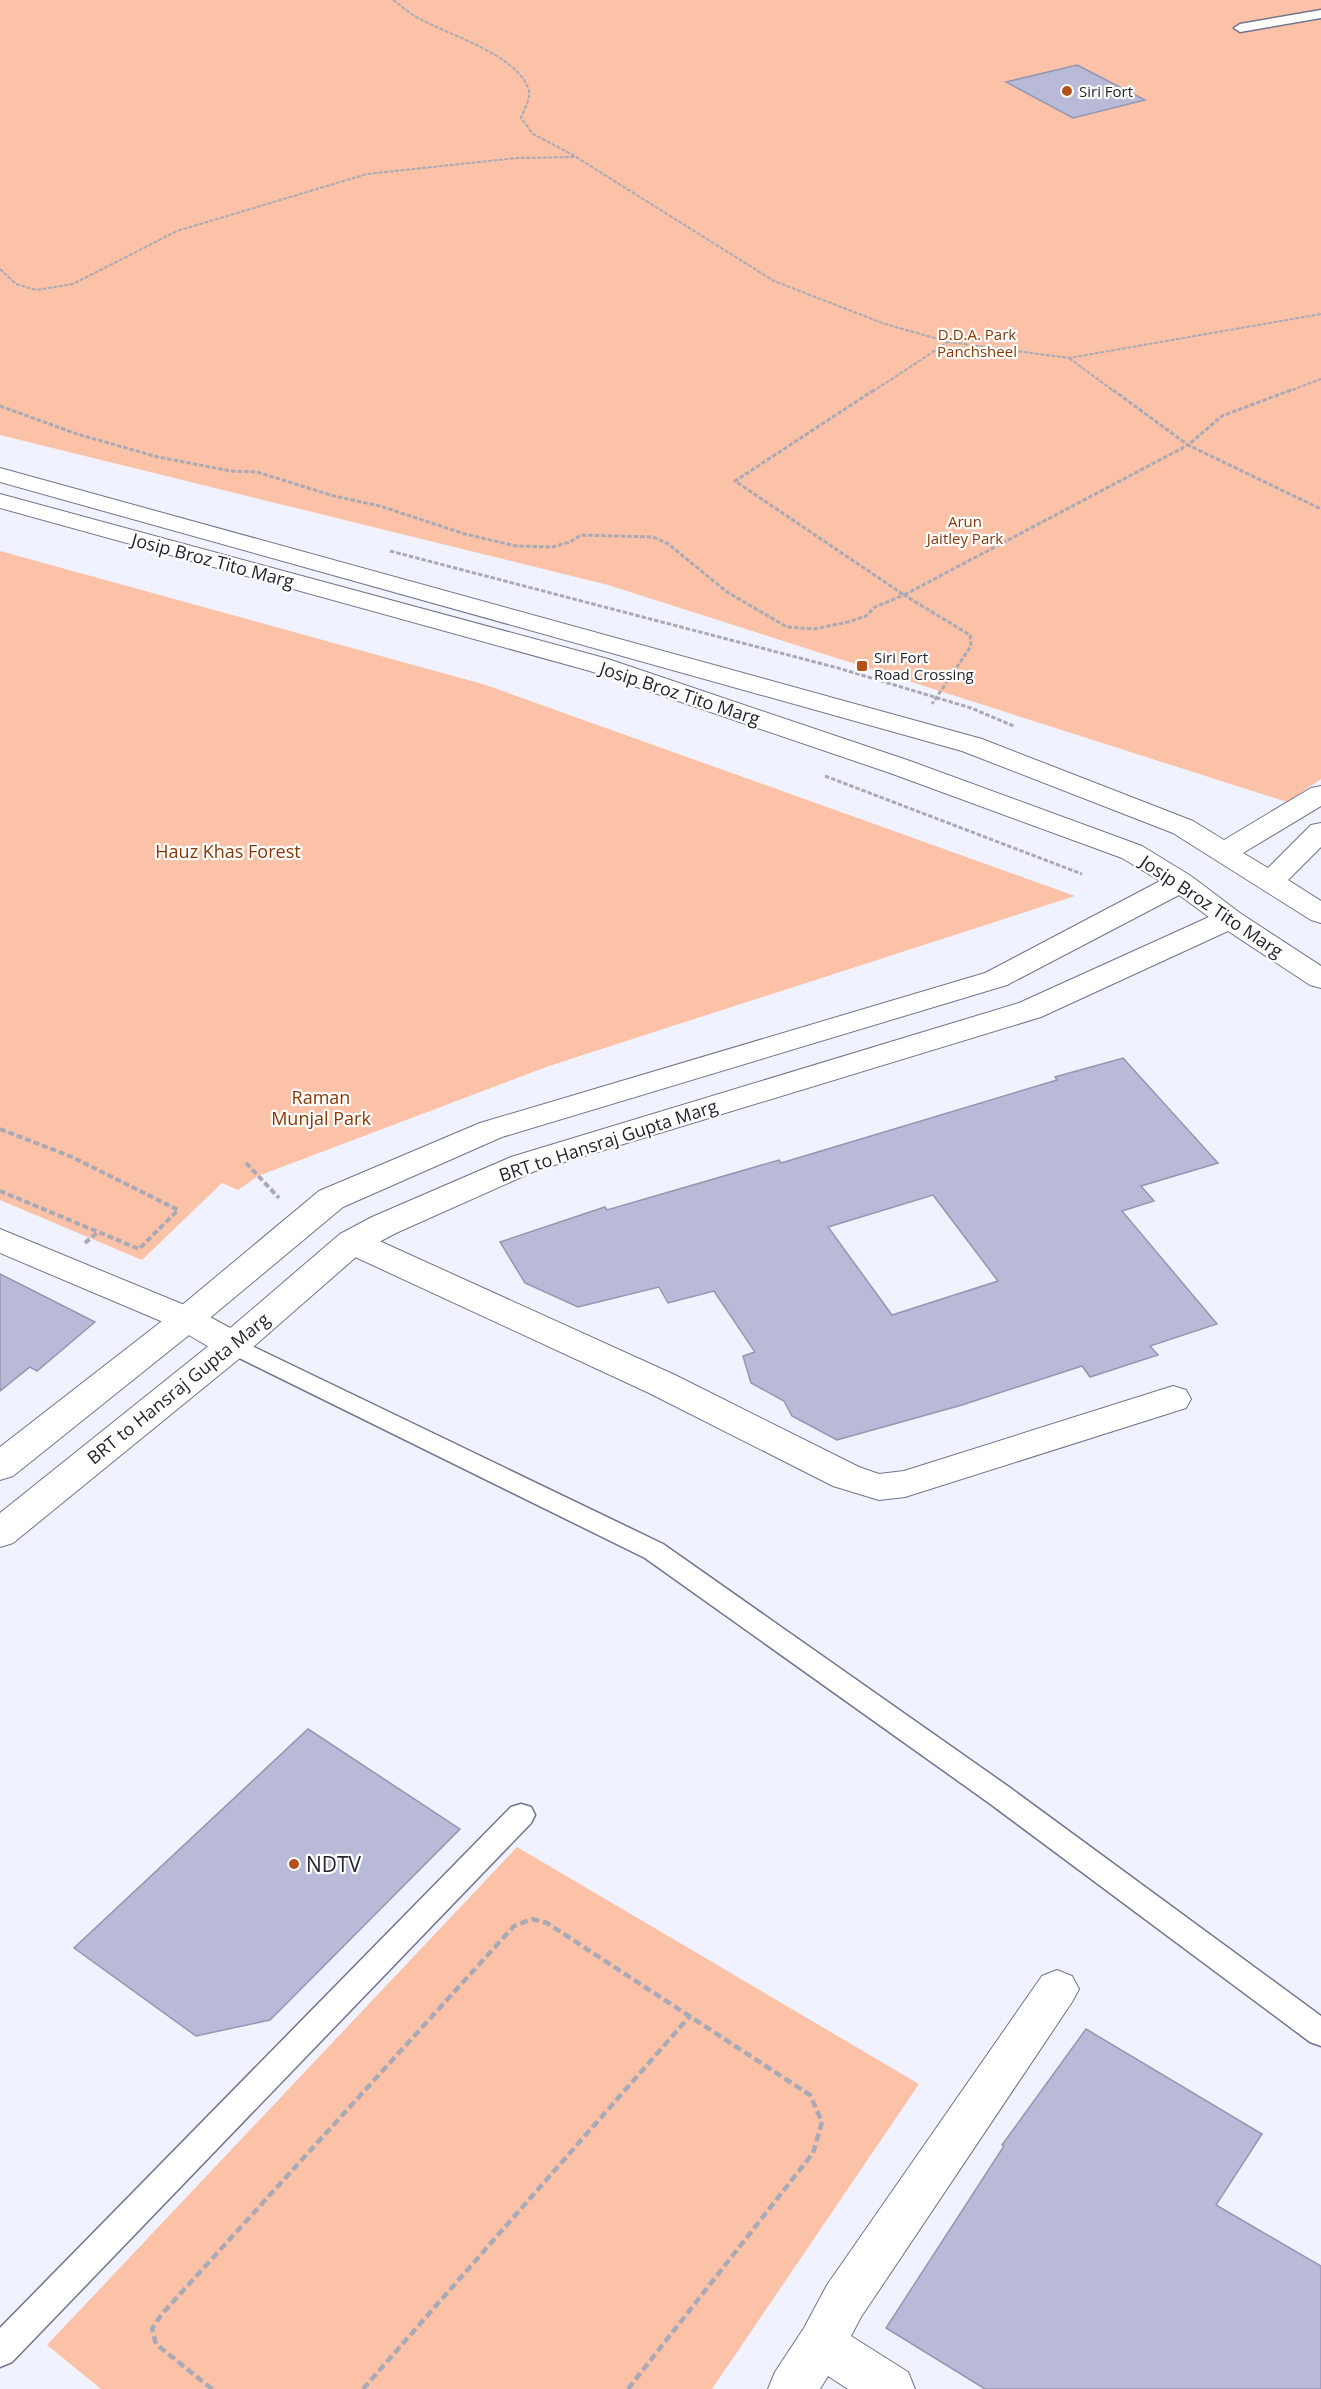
<svg xmlns="http://www.w3.org/2000/svg" width="1321" height="2389" font-family="'Open Sans',sans-serif">
	<style>
		.green { fill: #fcc2a7 }
		.building { fill: #b8bad8; stroke: #9496b3; stroke-width: 1.5; fill-rule: evenodd }
		.lines { fill: none; stroke-linecap: round; stroke-linejoin: round }
		.lane-casing { stroke: #72748f; stroke-width: 3 }
		.street-casing { stroke: #72748f; stroke-width: 2 }
		.secondary-casing { stroke: #72748f; stroke-width: 2 }
		.path-far3 { stroke: #a9aab6; stroke-width: 2; stroke-dasharray: 4 1.5; stroke-linecap: butt }
		.path-far2 { stroke: #a9aab6; stroke-width: 3; stroke-dasharray: 4.5 2; stroke-linecap: butt }
		.path-far1 { stroke: #a9aab6; stroke-width: 4; stroke-dasharray: 6 3; stroke-linecap: butt }
		.path { stroke: #a9aab6; stroke-width: 4.5; stroke-dasharray: 8 4; stroke-linecap: butt }
		.lane { fill: #fff; fill-rule: evenodd }
		.street { fill: #fff; fill-rule: evenodd }
		.secondary { fill: #fff; fill-rule: evenodd }
		.poi-dot { fill: #b45119; stroke: #fff; stroke-width: 2 }
		.labels { text-anchor: middle; dominant-baseline: central; stroke-width: 4.5; stroke-linejoin: round; paint-order: stroke }
		.far-poi-label { font-size: 15px; fill: #242530; stroke: #fff; text-anchor: start }
		.far-park-label { font-size: 15px; fill: #883704; stroke: #fff }
		.street-label { font-size: 18px; fill: #242530; stroke: #fff }
		.park-label { font-size: 18px; fill: #883704; stroke: #fff }
		.near-poi-label { font-size: 21px; fill: #242530; stroke: #fff; text-anchor: start }
	</style>
	<rect width="100%" height="100%" fill="#f1f2ff"/>
	<path class="green" d="M 0,0 L 1321,0 L 1321,779 L 1287,802 L 608,585 L 0,435 Z
		M 0,551 L 486,685 L 1075,896 L 549,1066 L 258,1176 L 238,1190 L 222,1183 L 142,1260 L 0,1200 Z
		M 517,1847 L 919,2084 L 712,2389 L 101,2389 L 47,2345 Z"/>
	<path class="building" d="M 1077,65 L 1145,100 L 1073,118 L 1006,82 Z
		M 1123,1058 L 1218,1163 L 1141,1186 L 1154,1201 L 1122,1211 L 1217,1324 L 1150,1346 L 1158,1355 L 1090,1377 L 1082,1366 L 962,1405 L 837,1440 L 792,1416 L 784,1401 L 751,1383 L 743,1356 L 755,1352 L 714,1291 L 668,1303 L 659,1287 L 578,1307 L 525,1283 L 500,1242 L 605,1207 L 607,1210 L 779,1160 L 781,1163 L 1057,1080 L 1055,1077 ZM 933,1195 L 998,1281 L 892,1315 L 828,1227 Z
		M 0,1274 L 95,1322 L 37,1371 L 30,1367 L 0,1391 Z
		M 308,1729 L 460,1829 L 270,2020 L 196,2036 L 74,1948 Z
		M 1086,2029 L 1262,2134 L 1216,2205 L 1321,2266 L 1321,2389 L 985,2389 L 886,2328 L 1004,2146 L 1002,2145 Z"/>
	<g class="lines">
		<g class="lane-casing">
			<path id="lane" d="M 1321,10 L 1321,18 L 1240,32 L 1234,28 L 1240,24 Z
				M 233,1337 L 663,1544 L 1009,1787 L 1321,2016 L 1321,2046 L 1310,2042 L 989,1803 L 645,1558 L 225,1351 L 221,1345 L 225,1339 Z
				M 521,1804 L 531,1807 L 535,1815 L 531,1823 L 12,2362 L 0,2367 L 0,2328 L 511,1807 Z"/>
		</g>
		<g class="street-casing">
			<path id="street" d="M 0,1229 L 199,1311 L 245,1336 L 250,1345 L 245,1354 L 233,1357 L 221,1354 L 175,1327 L 0,1253 Z
				M 352,1231 L 364,1234 L 675,1375 L 859,1467 L 879,1474 L 904,1471 L 1173,1386 L 1186,1390 L 1191,1399 L 1186,1408 L 905,1497 L 879,1500 L 833,1486 L 649,1393 L 340,1250 L 335,1242 L 340,1234 Z
				M 1057,1970 L 1072,1976 L 1079,1989 L 1072,2002 L 861,2317 L 851,2336 L 908,2372 L 915,2389 L 848,2389 L 828,2376 L 820,2389 L 768,2389 L 775,2372 L 804,2328 L 827,2285 L 1042,1976 Z"/>
		</g>
		<g class="secondary-casing">
			<path id="secondary" d="M 0,468 L 982,739 L 1193,821 L 1224,840 L 1311,788 L 1321,786 L 1321,806 L 1243,853 L 1268,868 L 1311,825 L 1321,823 L 1321,847 L 1288,880 L 1321,901 L 1321,923 L 1311,920 L 1173,833 L 962,751 L 0,482 Z
				M 0,494 L 608,659 L 910,761 L 1142,846 L 1191,876 L 1240,913 L 1321,966 L 1321,988 L 1310,985 L 1228,931 L 1041,1017 L 535,1171 L 396,1233 L 364,1250 L 245,1354 L 13,1543 L 0,1547 L 0,1513 L 221,1336 L 340,1234 L 372,1217 L 511,1157 L 1019,1003 L 1209,917 L 1179,895 L 1007,985 L 502,1137 L 343,1207 L 199,1327 L 13,1476 L 0,1480 L 0,1447 L 175,1311 L 319,1191 L 480,1123 L 985,973 L 1160,881 L 1122,858 L 890,773 L 590,671 L 0,508 Z"/>
		</g>
		<path class="path-far3" d="M 393,0 C 402,6 410,14 420,19 C 447,34 523,57 529,92 C 530,100 524,110 521,118 L 533,134 L 575,156
			M 0,269 L 16,284 L 36,290 L 73,284 L 177,231 L 367,174 L 517,158 L 576,157 L 774,281 L 885,324 L 949,342 L 1069,358 L 1321,314
			M 1069,358 L 1115,392
			M 872,392 L 948,342
			M 1287,392 L 1321,379"/>
		<path class="path-far2" d="M 874,390 L 735,481 L 904,595 L 1188,445 L 1113,390
			M 1291,390 L 1222,416 L 1188,445 L 1321,509
			M 0,406 L 77,434 L 158,457 L 231,471 L 257,472 L 334,496 L 380,506 L 465,534 L 516,546 L 552,547 L 570,542 L 581,535 L 653,537 L 667,543 L 727,592 L 787,627 L 814,629 L 848,622 L 866,616 L 875,607 L 904,595 L 970,635 L 971,646 L 932,704
			M 390,551 L 838,668 L 971,708 L 1014,726
			M 825,776 L 1082,874"/>
		<path class="path-far1" d="M 0,1129 L 72,1157 L 178,1210 L 139,1249 L 0,1191
			M 246,1163 L 279,1198
			M 85,1243 L 98,1232"/>
		<path class="path" d="M 212,2389 L 156,2344 L 152,2329 L 161,2315 L 514,1926 L 532,1919 L 547,1923 L 810,2095 L 822,2122 L 813,2153 L 628,2389
			M 363,2389 L 690,2016"/>
		<use href="#lane" class="lane"/>
		<use href="#street" class="street"/>
		<use href="#secondary" class="secondary"/>
	</g>
	<g class="poi-dot">
		<circle cx="1067" cy="91" r="6"/>
		<rect x="856" y="660" width="12" height="12" rx="3"/>
		<circle cx="294" cy="1864" r="6"/>
	</g>
	<g class="labels">
		<g class="far-poi-label">
			<text x="1079" y="91">Siri Fort</text>
			<text x="874" y="657">Siri Fort<tspan x="874" dy="17">Road Crossing</tspan></text>
		</g>
		<g class="far-park-label">
			<text x="977" y="334">D.D.A. Park<tspan x="977" dy="17">Panchsheel</tspan></text>
			<text x="965" y="521">Arun<tspan x="965" dy="17">Jaitley Park</tspan></text>
		</g>
		<g class="street-label">
			<text transform="translate(213 560) rotate(15)">Josip Broz Tito Marg</text>
			<text transform="translate(680 693) rotate(18)">Josip Broz Tito Marg</text>
			<text transform="translate(1212 906) rotate(34)">Josip Broz Tito Marg</text>
			<text transform="translate(608 1140) rotate(-18)">BRT to Hansraj Gupta Marg</text>
			<text transform="translate(178 1388) rotate(-39)">BRT to Hansraj Gupta Marg</text>
		</g>
		<g class="park-label">
			<text x="228" y="851">Hauz Khas Forest</text>
			<text x="321" y="1097">Raman<tspan x="321" dy="21">Munjal Park</tspan></text>
		</g>
		<g class="near-poi-label">
			<text x="306" y="1864">NDTV</text>
		</g>
	</g>
</svg>
